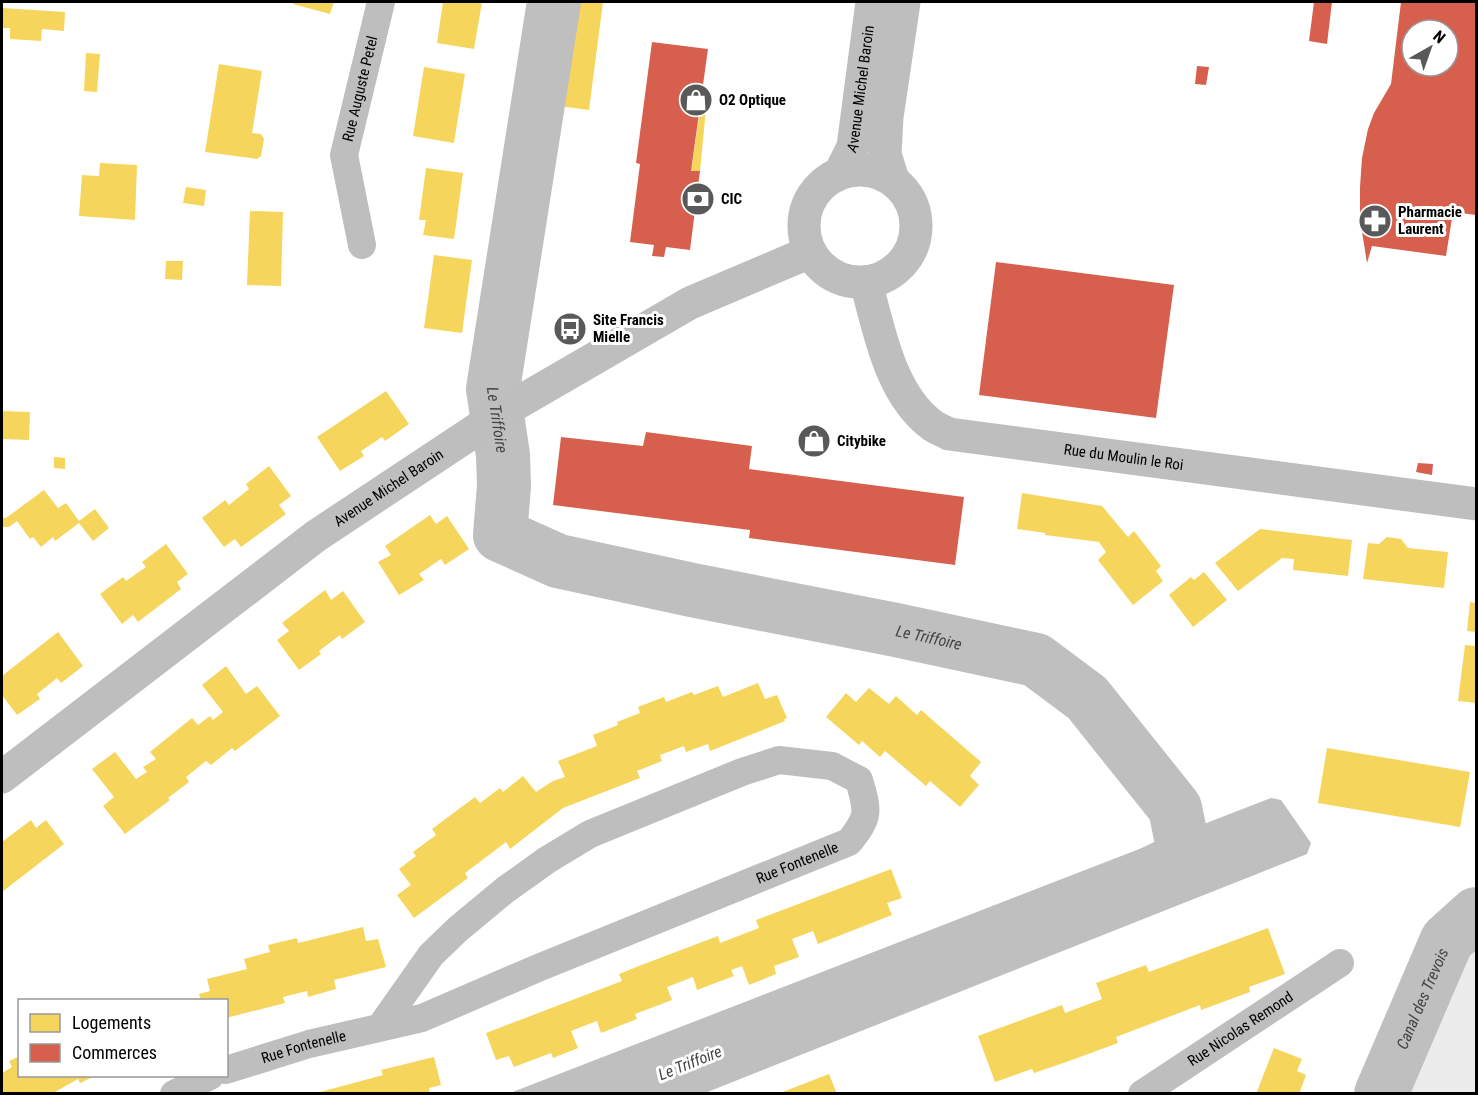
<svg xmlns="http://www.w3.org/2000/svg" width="1478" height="1095" font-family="'Roboto Condensed',sans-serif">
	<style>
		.green { fill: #ececec }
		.water { fill: #bfbfbf }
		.homes { fill: #f6d55c }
		.shops { fill: #d6604d; fill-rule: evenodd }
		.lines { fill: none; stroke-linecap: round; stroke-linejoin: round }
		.river { stroke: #bfbfbf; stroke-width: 54 }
		.minor { stroke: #bebebe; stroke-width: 28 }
		.tertiary { stroke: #bebebe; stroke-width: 33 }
		.labels { text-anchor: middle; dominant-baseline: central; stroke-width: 6; stroke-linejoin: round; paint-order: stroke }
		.street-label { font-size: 15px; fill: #000; stroke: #fff }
		.poi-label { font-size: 15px; font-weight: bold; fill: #000; stroke: #fff; text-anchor: start }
		.water-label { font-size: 16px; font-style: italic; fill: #444; stroke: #fff }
	</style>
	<rect width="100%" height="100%" fill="#fff"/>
	<path class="green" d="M 1476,945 L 1476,1093 L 1404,1093 L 1422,1042 L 1454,965 Z"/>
	<path class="water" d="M 1271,798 L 1281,800 L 1311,843 L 1307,854 L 705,1093 L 510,1093 Z"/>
	<path class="homes" d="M 294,2 L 334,2 L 330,14 L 293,4 Z
		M 443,2 L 482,2 L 474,49 L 437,43 Z
		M 578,2 L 603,2 L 589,110 L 559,106 Z
		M 2,8 L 65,12 L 64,31 L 42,29 L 41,41 L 10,39 L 10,28 L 2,28 Z
		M 86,53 L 100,54 L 97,92 L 84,91 Z
		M 219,64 L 262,71 L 252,133 L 261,134 L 264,139 L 261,156 L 257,159 L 205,152 Z
		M 424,67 L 465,74 L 454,143 L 413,136 Z
		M 702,97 L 707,98 L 700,171 L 691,171 Z
		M 100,163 L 137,165 L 135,220 L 79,216 L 82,175 L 99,176 Z
		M 426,168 L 463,173 L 454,239 L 423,235 L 426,220 L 419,220 Z
		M 186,187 L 206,190 L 204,206 L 183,203 Z
		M 250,211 L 283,212 L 281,286 L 247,285 Z
		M 434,255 L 472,260 L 462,333 L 424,328 Z
		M 166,261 L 183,261 L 182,280 L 165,279 Z
		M 386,391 L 409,424 L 385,441 L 382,437 L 361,451 L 364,456 L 340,471 L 317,437 Z
		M 2,411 L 30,412 L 29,440 L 2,439 Z
		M 54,457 L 65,458 L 65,469 L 54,468 Z
		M 269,466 L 291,496 L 279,505 L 286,514 L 241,547 L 235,539 L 224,547 L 202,518 L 225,500 L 229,505 L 249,489 L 246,484 Z
		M 44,490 L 58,508 L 66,503 L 79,521 L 95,509 L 109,528 L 93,541 L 79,523 L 55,541 L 53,537 L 41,547 L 33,537 L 30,539 L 17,521 L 9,527 L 2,527 L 2,518 L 6,518 Z
		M 1022,493 L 1102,506 L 1128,537 L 1134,531 L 1161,566 L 1156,571 L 1163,581 L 1133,605 L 1098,560 L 1106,552 L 1099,542 L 1045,535 L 1045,533 L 1017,529 Z
		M 430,515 L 436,524 L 447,516 L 469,549 L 445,565 L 441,559 L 419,574 L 424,580 L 399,595 L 378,562 L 391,555 L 385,546 Z
		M 1260,529 L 1352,540 L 1348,576 L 1293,570 L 1294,559 L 1282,558 L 1238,591 L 1215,563 Z
		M 1387,537 L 1401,539 L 1408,548 L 1448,552 L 1444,588 L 1363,579 L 1368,543 L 1379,544 Z
		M 166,544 L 188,574 L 177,582 L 181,589 L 138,622 L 133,615 L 122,624 L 100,594 L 123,577 L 126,581 L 146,567 L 142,562 Z
		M 1204,572 L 1227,600 L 1193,627 L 1169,595 L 1191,577 L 1194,580 Z
		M 325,590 L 331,600 L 343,591 L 365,622 L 342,639 L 340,635 L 319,651 L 321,654 L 299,670 L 277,640 L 289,631 L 282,623 Z
		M 1470,602 L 1476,603 L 1476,632 L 1467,631 Z
		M 58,632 L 83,666 L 61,683 L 57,678 L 37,694 L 40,699 L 17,715 L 2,695 L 2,676 Z
		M 1465,645 L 1476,646 L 1476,703 L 1458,701 Z
		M 226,666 L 246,694 L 257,686 L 280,716 L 235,751 L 232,748 L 211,765 L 206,761 L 186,777 L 189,782 L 168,798 L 170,800 L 125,834 L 103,806 L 114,797 L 92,769 L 115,752 L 136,779 L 147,772 L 143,767 L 156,759 L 150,752 L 192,718 L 198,725 L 210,716 L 213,720 L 223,712 L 202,685 Z
		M 758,683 L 765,699 L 777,695 L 787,718 L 784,719 L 785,721 L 710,751 L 708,744 L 686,752 L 684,746 L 660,755 L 662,761 L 637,771 L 640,778 L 563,808 L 510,849 L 506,842 L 465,873 L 468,878 L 414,918 L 397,895 L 411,885 L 399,869 L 416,856 L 413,852 L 436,835 L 432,829 L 475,797 L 480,803 L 500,788 L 503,792 L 523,776 L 536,792 L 553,781 L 565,777 L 558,761 L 597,746 L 593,735 L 618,725 L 617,722 L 640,713 L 638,707 L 664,697 L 666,702 L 692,692 L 694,695 L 718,686 L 723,697 Z
		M 869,688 L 889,704 L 896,696 L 917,715 L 921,710 L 981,762 L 970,776 L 979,785 L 960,807 L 930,781 L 926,786 L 885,751 L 880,757 L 862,741 L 859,745 L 826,717 L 846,693 L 856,702 Z
		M 1327,748 L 1470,772 L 1460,827 L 1318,803 Z
		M 31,820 L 36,828 L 46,820 L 64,844 L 2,892 L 2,842 Z
		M 891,869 L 902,898 L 887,903 L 892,915 L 818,944 L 813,931 L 792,939 L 799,957 L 774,966 L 776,974 L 749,985 L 742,966 L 731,970 L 734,976 L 697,990 L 693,977 L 667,987 L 672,1000 L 635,1014 L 637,1019 L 601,1033 L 597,1021 L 571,1031 L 578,1048 L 553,1058 L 551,1053 L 514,1067 L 509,1056 L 496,1060 L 486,1033 L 622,981 L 619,974 L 644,964 L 718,936 L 720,943 L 759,928 L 756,920 Z
		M 363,927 L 366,941 L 378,939 L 386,967 L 334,980 L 336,989 L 308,997 L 307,991 L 283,997 L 285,1003 L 226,1018 L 226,1000 L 201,1000 L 199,994 L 210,991 L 207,979 L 247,969 L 244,959 L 270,952 L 268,945 L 297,938 L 298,943 Z
		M 1268,928 L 1285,974 L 1249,987 L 1250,992 L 1201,1010 L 1200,1005 L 1116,1037 L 1118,1043 L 1069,1061 L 1034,1073 L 1032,1069 L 995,1082 L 978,1036 L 1062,1005 L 1065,1013 L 1102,999 L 1096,983 L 1146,965 L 1149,972 Z
		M 1274,1048 L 1302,1059 L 1297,1071 L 1306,1075 L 1299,1094 L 1256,1094 Z
		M 20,1056 L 20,1076 L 95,1076 L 80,1083 L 78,1079 L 55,1092 L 56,1094 L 2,1094 L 2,1073 L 12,1067 L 9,1061 Z
		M 434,1057 L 441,1085 L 429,1088 L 430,1094 L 313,1094 L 383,1075 L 381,1070 Z
		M 829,1074 L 837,1094 L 780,1094 L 780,1093 Z"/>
	<path class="shops" d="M 1314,2 L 1332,2 L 1327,44 L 1309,41 Z
		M 1401,2 L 1476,2 L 1476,215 L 1453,212 L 1446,256 L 1372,246 L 1367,263 L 1360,219 L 1360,187 L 1362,158 L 1368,129 L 1374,113 L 1391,84 ZM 1412,30 L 1448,30 L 1448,66 L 1412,66 Z
		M 652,42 L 708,49 L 691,171 L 700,171 L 690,250 L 666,247 L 664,257 L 652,256 L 654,245 L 630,242 L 640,164 L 636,163 Z
		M 1197,66 L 1209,67 L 1206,85 L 1195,84 Z
		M 996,262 L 1174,285 L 1156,418 L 979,395 Z
		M 646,432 L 752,446 L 749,469 L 964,497 L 955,565 L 749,538 L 750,530 L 553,505 L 561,437 L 643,446 Z
		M 1418,463 L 1433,464 L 1432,475 L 1416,472 Z"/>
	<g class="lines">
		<g class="river">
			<path id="s1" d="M 554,2 L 493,389 L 503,455 L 504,486 L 500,535 L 558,561 L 692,590 L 896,630 L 1036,660 L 1087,698 L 1175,808 L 1185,857 L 1142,878"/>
			<path id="s2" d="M 1381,1094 L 1447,940 L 1476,914"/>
		</g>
		<g class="minor">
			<path id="s3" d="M 362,245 L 344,155 L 381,2"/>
			<path id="s4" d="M 226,1070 L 309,1044 L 422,1018 L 538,968 L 849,842 C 870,816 868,811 859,780 L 832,766 L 779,760 L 742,772 L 590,834 L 547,860 L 505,890 L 458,929 L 431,955 L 381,1026"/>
			<path d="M 174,1094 L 210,1076"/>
			<path id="s5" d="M 1142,1094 L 1340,963"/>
		</g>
		<g class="tertiary">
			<circle cx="860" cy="226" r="56"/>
			<path id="s6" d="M 840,173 L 853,147 L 872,2"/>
			<path d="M 893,180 L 885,154 L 887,117 L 904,2"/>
			<path id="s7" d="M 866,282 C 879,330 890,394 932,425 C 937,429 944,431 949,434 L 1476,504"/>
			<path id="s8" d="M 2,777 L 316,536 L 509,408 L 690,303 L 810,252"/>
		</g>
	</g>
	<defs>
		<g id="shop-disc" transform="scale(1.725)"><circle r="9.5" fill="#595959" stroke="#fff"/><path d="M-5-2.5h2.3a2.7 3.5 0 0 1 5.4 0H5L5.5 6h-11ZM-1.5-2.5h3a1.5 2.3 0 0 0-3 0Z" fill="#fff"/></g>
		<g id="bank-disc" transform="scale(1.725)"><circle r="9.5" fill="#595959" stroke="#fff"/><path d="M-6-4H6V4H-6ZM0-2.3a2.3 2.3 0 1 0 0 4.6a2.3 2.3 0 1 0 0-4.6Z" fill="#fff"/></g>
		<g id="pharmacy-disc" transform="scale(1.725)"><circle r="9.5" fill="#595959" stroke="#fff"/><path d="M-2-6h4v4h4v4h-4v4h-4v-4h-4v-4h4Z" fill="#fff"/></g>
		<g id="bus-disc" transform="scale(1.725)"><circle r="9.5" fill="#595959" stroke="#fff"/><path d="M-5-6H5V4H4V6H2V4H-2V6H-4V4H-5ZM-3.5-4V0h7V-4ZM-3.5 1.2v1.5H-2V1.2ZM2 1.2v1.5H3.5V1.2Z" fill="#fff"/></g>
	</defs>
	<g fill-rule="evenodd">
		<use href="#shop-disc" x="696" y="100"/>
		<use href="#bank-disc" x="698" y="199"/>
		<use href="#pharmacy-disc" x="1375" y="221"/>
		<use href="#bus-disc" x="570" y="329"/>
		<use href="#shop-disc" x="814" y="441"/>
	</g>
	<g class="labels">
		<g class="street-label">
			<text stroke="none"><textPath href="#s3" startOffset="160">Rue Auguste Petel</textPath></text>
			<text stroke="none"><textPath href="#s6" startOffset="88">Avenue Michel Baroin</textPath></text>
			<text stroke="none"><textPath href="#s7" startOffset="356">Rue du Moulin le Roi</textPath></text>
			<text stroke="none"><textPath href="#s8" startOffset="483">Avenue Michel Baroin</textPath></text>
			<text stroke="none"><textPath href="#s4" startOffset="609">Rue Fontenelle</textPath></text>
			<text stroke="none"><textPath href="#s5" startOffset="118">Rue Nicolas Remond</textPath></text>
			<text stroke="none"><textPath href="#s4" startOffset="81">Rue Fontenelle</textPath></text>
		</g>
		<g class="poi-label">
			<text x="719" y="100">O2 Optique</text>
			<text x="721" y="199">CIC</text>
			<text x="1398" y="212">Pharmacie<tspan x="1398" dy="17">Laurent</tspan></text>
			<text x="593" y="320">Site Francis<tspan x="593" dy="17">Mielle</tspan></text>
			<text x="837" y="441">Citybike</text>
		</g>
		<g class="water-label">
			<text stroke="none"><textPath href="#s1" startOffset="423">Le Triffoire</textPath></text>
			<text stroke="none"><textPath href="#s1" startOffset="981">Le Triffoire</textPath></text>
			<text stroke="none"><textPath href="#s2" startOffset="104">Canal des Trevois</textPath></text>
			<text transform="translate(690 1063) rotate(-22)">Le Triffoire</text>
		</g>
	</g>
	<rect width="1478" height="1095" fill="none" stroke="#000000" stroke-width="6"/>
	<rect x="18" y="999" width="210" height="78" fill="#ffffff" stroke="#999999" stroke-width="1.5"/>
	<rect x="30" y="1014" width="30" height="18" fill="#f6d55c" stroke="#999999" stroke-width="1.5"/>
	<text x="72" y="1029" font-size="18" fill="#000000">Logements</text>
	<rect x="30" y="1044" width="30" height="18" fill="#d6604d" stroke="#999999" stroke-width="1.5"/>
	<text x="72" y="1059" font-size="18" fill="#000000">Commerces</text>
	<g transform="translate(1430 48) rotate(40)"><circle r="28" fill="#ffffff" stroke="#999999" stroke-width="1.5"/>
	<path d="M0-4.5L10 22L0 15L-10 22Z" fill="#595959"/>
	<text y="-9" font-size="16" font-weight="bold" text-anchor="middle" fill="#000000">N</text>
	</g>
</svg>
